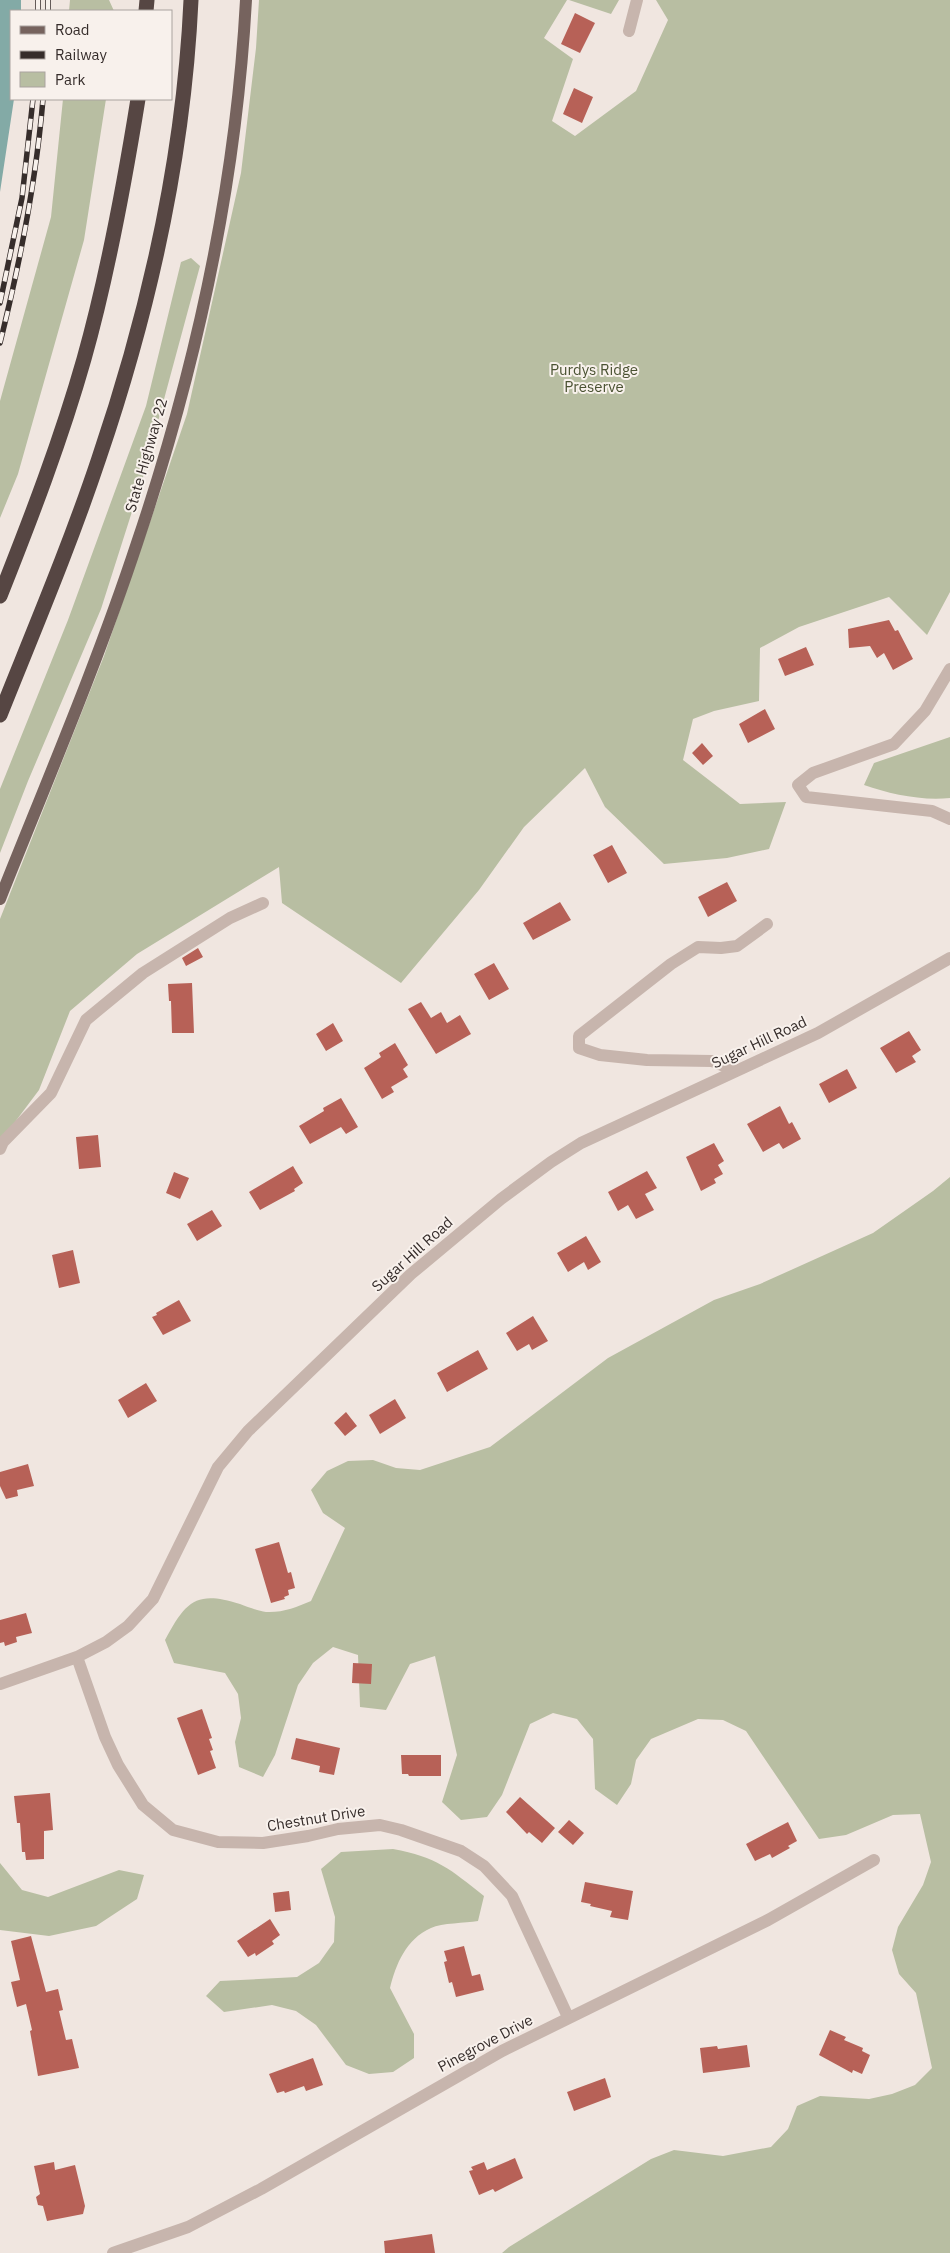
<svg xmlns="http://www.w3.org/2000/svg" width="950" height="2253" font-family="'IBM Plex Sans',sans-serif">
	<style>
		.green { fill: #b8bea2 }
		.water { fill: #83aaa6 }
		.building { fill: #b76157 }
		.lines { fill: none; stroke-linecap: round; stroke-linejoin: round }
		.minor { stroke: #c7b5ad; stroke-width: 12 }
		.major { stroke: #76635e; stroke-width: 12 }
		.highway { stroke: #564643; stroke-width: 15 }
		.rail-casing { stroke: #362d2b; stroke-width: 5.5 }
		.rail { stroke: #f8f1ec; stroke-width: 4; stroke-dasharray: 11; stroke-linecap: butt }
		.labels { text-anchor: middle; dominant-baseline: central; stroke-width: 4; stroke-linejoin: round; paint-order: stroke }
		.park-label { font-size: 15px; fill: #4a5232; stroke: #f8f1ec }
		.street-label { font-size: 15px; fill: #362d2b; stroke: #f8f1ec }
	</style>
	<rect width="100%" height="100%" fill="#f0e6e0"/>
	<path class="green" d="M 70,0 L 109,0 L 114,11 L 69,11 Z
		M 259,0 L 567,0 L 544,38 L 573,59 L 552,121 L 575,136 L 636,91 L 668,20 L 656,0 L 950,0 L 950,592 L 927,635 L 889,597 L 799,627 L 760,648 L 759,701 L 714,711 L 693,719 L 683,760 L 740,804 L 786,802 L 769,849 L 727,858 L 664,864 L 605,807 L 585,768 L 524,827 L 479,890 L 401,983 L 282,903 L 279,867 L 137,954 L 70,1011 L 39,1090 L 0,1142 L 0,919 L 104,656 L 187,414 L 241,173 L 256,48 Z
		M 569,0 L 619,0 L 611,14 Z
		M 63,99 L 106,99 L 84,240 L 18,474 L 0,518 L 0,401 L 51,217 Z
		M 191,258 L 200,266 L 143,477 L 101,609 L 28,781 L 0,853 L 0,789 L 68,620 L 146,406 L 181,262 Z
		M 950,737 L 950,798 C 921,801 890,794 864,785 L 874,763 Z
		M 950,1177 L 950,2253 L 502,2253 L 509,2247 L 651,2159 L 674,2150 L 723,2156 L 771,2147 L 788,2129 L 797,2106 L 820,2096 L 869,2099 L 892,2094 L 915,2085 L 932,2068 L 916,1993 L 899,1974 L 892,1950 L 898,1927 L 923,1885 L 931,1862 L 920,1814 L 893,1815 L 846,1835 L 819,1839 L 746,1731 L 723,1720 L 698,1719 L 651,1739 L 636,1760 L 631,1784 L 617,1805 L 595,1789 L 593,1739 L 577,1719 L 553,1713 L 530,1724 L 502,1795 L 487,1817 L 461,1820 L 442,1802 L 457,1755 L 435,1656 L 410,1664 L 386,1710 L 360,1707 L 358,1655 L 333,1647 L 313,1663 L 298,1685 L 275,1755 L 263,1777 L 239,1767 L 235,1742 L 241,1718 L 238,1694 L 225,1673 L 174,1663 L 165,1640 C 186,1601 196,1590 240,1604 C 248,1607 258,1611 266,1612 C 282,1613 297,1607 311,1601 L 345,1528 L 323,1513 L 311,1490 L 327,1471 L 348,1461 L 373,1460 L 396,1468 L 420,1470 L 490,1447 L 608,1358 L 714,1300 L 760,1284 L 873,1233 L 933,1191 Z
		M 393,1849 C 437,1857 450,1869 484,1896 L 478,1921 C 465,1923 442,1923 431,1928 C 406,1939 396,1964 390,1988 L 414,2034 L 414,2058 L 393,2072 L 369,2074 L 346,2065 L 316,2025 L 296,2011 L 272,2005 L 224,2012 L 206,1996 L 220,1981 L 297,1977 L 319,1963 L 334,1942 L 335,1917 L 321,1869 L 341,1852 Z
		M 0,1863 L 22,1890 L 48,1897 L 119,1870 L 144,1875 L 137,1899 L 96,1926 L 49,1936 L 0,1930 Z"/>
	<path class="water" d="M 0,0 L 21,0 L 21,11 L 11,11 L 11,99 L 14,99 L 0,192 Z"/>
	<path class="building" d="M 575,13 L 595,23 L 580,53 L 561,44 Z
		M 574,88 L 593,97 L 582,123 L 563,114 Z
		M 889,620 L 895,631 L 898,630 L 913,659 L 893,670 L 884,653 L 877,658 L 870,646 L 849,648 L 848,629 Z
		M 806,647 L 814,665 L 785,676 L 778,659 Z
		M 765,709 L 775,729 L 748,743 L 739,724 Z
		M 702,743 L 713,756 L 703,765 L 692,753 Z
		M 612,845 L 627,873 L 608,883 L 593,855 Z
		M 727,882 L 737,901 L 708,917 L 698,897 Z
		M 560,902 L 571,920 L 533,940 L 523,923 Z
		M 198,948 L 203,957 L 186,966 L 182,958 Z
		M 494,963 L 509,989 L 489,1000 L 474,974 Z
		M 192,983 L 194,1033 L 172,1033 L 171,1001 L 169,1001 L 168,984 Z
		M 421,1002 L 431,1018 L 441,1012 L 447,1023 L 460,1015 L 471,1034 L 436,1054 L 408,1009 Z
		M 333,1023 L 343,1041 L 326,1051 L 316,1034 Z
		M 909,1031 L 921,1050 L 912,1056 L 916,1062 L 896,1073 L 880,1048 Z
		M 395,1043 L 408,1065 L 403,1069 L 408,1077 L 391,1087 L 394,1092 L 382,1099 L 364,1068 L 381,1057 L 379,1053 Z
		M 847,1069 L 857,1088 L 829,1103 L 819,1084 Z
		M 341,1098 L 358,1127 L 346,1134 L 341,1127 L 310,1144 L 299,1126 L 324,1111 L 323,1108 Z
		M 780,1106 L 789,1124 L 792,1122 L 801,1139 L 783,1149 L 779,1143 L 763,1152 L 747,1124 Z
		M 98,1135 L 101,1167 L 79,1169 L 76,1137 Z
		M 714,1143 L 724,1161 L 718,1165 L 723,1174 L 714,1179 L 716,1183 L 701,1191 L 686,1157 Z
		M 293,1166 L 303,1183 L 294,1189 L 295,1191 L 260,1210 L 249,1192 Z
		M 647,1171 L 657,1188 L 645,1194 L 654,1210 L 636,1219 L 628,1205 L 618,1211 L 608,1192 Z
		M 174,1172 L 189,1178 L 180,1199 L 166,1193 Z
		M 212,1210 L 222,1226 L 197,1241 L 187,1224 Z
		M 586,1236 L 601,1262 L 588,1270 L 584,1262 L 568,1272 L 557,1253 Z
		M 73,1250 L 80,1283 L 59,1288 L 52,1255 Z
		M 179,1300 L 191,1321 L 163,1335 L 152,1317 L 157,1315 L 156,1313 Z
		M 533,1316 L 548,1341 L 532,1350 L 529,1344 L 517,1351 L 506,1333 Z
		M 478,1350 L 488,1369 L 447,1392 L 437,1373 Z
		M 146,1383 L 157,1401 L 128,1418 L 118,1400 Z
		M 395,1399 L 406,1418 L 380,1434 L 369,1415 Z
		M 346,1412 L 357,1426 L 345,1436 L 334,1423 Z
		M 28,1464 L 34,1486 L 17,1490 L 18,1496 L 6,1499 L 0,1486 L 0,1472 Z
		M 279,1542 L 288,1573 L 291,1572 L 295,1588 L 288,1590 L 289,1595 L 284,1597 L 285,1599 L 271,1603 L 255,1549 Z
		M 26,1613 L 32,1633 L 16,1637 L 17,1642 L 5,1646 L 4,1642 L 0,1643 L 0,1620 Z
		M 353,1663 L 372,1664 L 371,1684 L 352,1683 Z
		M 202,1709 L 212,1738 L 209,1739 L 213,1750 L 210,1751 L 216,1768 L 198,1775 L 177,1718 Z
		M 296,1738 L 340,1748 L 334,1775 L 319,1772 L 320,1766 L 291,1759 Z
		M 401,1755 L 441,1755 L 441,1776 L 409,1776 L 408,1774 L 402,1774 Z
		M 50,1793 L 53,1830 L 44,1831 L 44,1859 L 26,1860 L 25,1852 L 22,1852 L 20,1823 L 17,1823 L 14,1796 Z
		M 520,1797 L 555,1828 L 542,1843 L 529,1832 L 527,1834 L 506,1812 Z
		M 569,1820 L 584,1833 L 573,1845 L 558,1832 Z
		M 788,1822 L 797,1841 L 788,1846 L 790,1848 L 772,1858 L 770,1854 L 755,1861 L 746,1844 Z
		M 585,1882 L 633,1891 L 628,1920 L 610,1917 L 612,1911 L 590,1906 L 591,1904 L 581,1902 Z
		M 289,1891 L 291,1910 L 275,1912 L 273,1893 Z
		M 270,1919 L 280,1935 L 272,1941 L 274,1944 L 256,1956 L 255,1953 L 248,1957 L 237,1941 Z
		M 31,1936 L 46,1992 L 58,1989 L 63,2010 L 59,2011 L 66,2040 L 72,2039 L 79,2068 L 38,2076 L 30,2031 L 32,2030 L 26,2004 L 17,2007 L 11,1982 L 20,1980 L 11,1941 Z
		M 464,1946 L 472,1976 L 480,1974 L 484,1990 L 456,1997 L 452,1982 L 449,1983 L 444,1962 L 447,1961 L 444,1951 Z
		M 830,2030 L 846,2037 L 844,2040 L 863,2048 L 862,2051 L 870,2055 L 862,2074 L 853,2070 L 852,2073 L 819,2055 Z
		M 747,2045 L 750,2067 L 703,2073 L 700,2048 L 717,2046 L 718,2049 Z
		M 313,2058 L 323,2085 L 306,2091 L 304,2086 L 285,2093 L 284,2091 L 277,2093 L 269,2074 Z
		M 605,2078 L 611,2097 L 574,2111 L 567,2092 Z
		M 515,2158 L 523,2178 L 495,2192 L 493,2189 L 479,2195 L 469,2171 L 473,2170 L 471,2167 L 484,2162 L 487,2170 Z
		M 54,2162 L 55,2170 L 75,2165 L 85,2206 L 83,2214 L 47,2221 L 43,2206 L 38,2205 L 36,2197 L 40,2194 L 34,2166 Z
		M 432,2234 L 435,2253 L 385,2253 L 384,2241 Z"/>
	<g class="lines">
		<path class="minor" d="M 629,31 L 637,0
			M 950,669 L 925,711 L 894,744 L 813,773 L 798,785 L 806,797 L 932,811 L 950,819
			M 736,1071 L 712,1061 L 647,1060 L 600,1055 L 579,1048 L 579,1036 L 671,964 L 698,947 L 721,948 L 737,946 L 767,924
			M 0,1149 L 3,1142 L 51,1093 L 86,1020 L 143,973 L 230,918 L 263,903
			M 77,1657 L 105,1737 L 118,1765 L 143,1805 L 173,1830 L 218,1842 L 263,1843 L 308,1836 L 338,1829 L 380,1825 L 401,1830 L 461,1851 L 484,1866 L 512,1896 L 568,2017
			M 0,1684 L 77,1657 L 106,1642 L 128,1626 L 153,1599 L 218,1467 L 248,1431 L 411,1274 L 501,1199 L 551,1162 L 581,1143 L 818,1033 L 950,958
			M 113,2253 L 188,2227 L 261,2189 L 502,2051 L 768,1920 L 874,1860"/>
		<path class="major" d="M 0,899 C 47,781 97,664 137,543 C 196,368 236,185 246,0"/>
		<path class="highway" d="M 146,11 L 147,0
			M 0,596 C 31,518 61,440 84,359 C 108,274 124,186 138,99
			M 0,715 C 34,630 70,545 99,458 C 149,311 184,155 191,0"/>
		<g class="rail-casing">
			<path id="rail" d="M 38,11 L 38,0
				M 48,11 L 48,0
				M 0,303 L 22,198 L 33,99
				M 0,343 C 20,263 36,182 43,99"/>
		</g>
		<use href="#rail" class="rail"/>
	</g>
	<g class="labels">
		<g class="park-label">
			<text x="594" y="369">Purdys Ridge<tspan x="594" dy="17">Preserve</tspan></text>
		</g>
		<g class="street-label">
			<text transform="translate(146 455) rotate(-74)">State Highway 22</text>
			<text transform="translate(759 1042) rotate(-25)">Sugar Hill Road</text>
			<text transform="translate(412 1254) rotate(-42)">Sugar Hill Road</text>
			<text transform="translate(316 1818) rotate(-9)">Chestnut Drive</text>
			<text transform="translate(485 2043) rotate(-28)">Pinegrove Drive</text>
		</g>
	</g>
	<rect x="10" y="10" width="162" height="90" fill="#f8f1ec" stroke="#aaa39f"/>
	<rect x="20" y="26" width="25" height="8" fill="#76635e" stroke="#aaa39f"/>
	<text x="55" y="35" font-size="15" fill="#362d2b">Road</text>
	<rect x="20" y="51" width="25" height="8" fill="#362d2b" stroke="#aaa39f"/>
	<text x="55" y="60" font-size="15" fill="#362d2b">Railway</text>
	<rect x="20" y="72" width="25" height="15" fill="#b8bea2" stroke="#aaa39f"/>
	<text x="55" y="85" font-size="15" fill="#362d2b">Park</text>
</svg>
